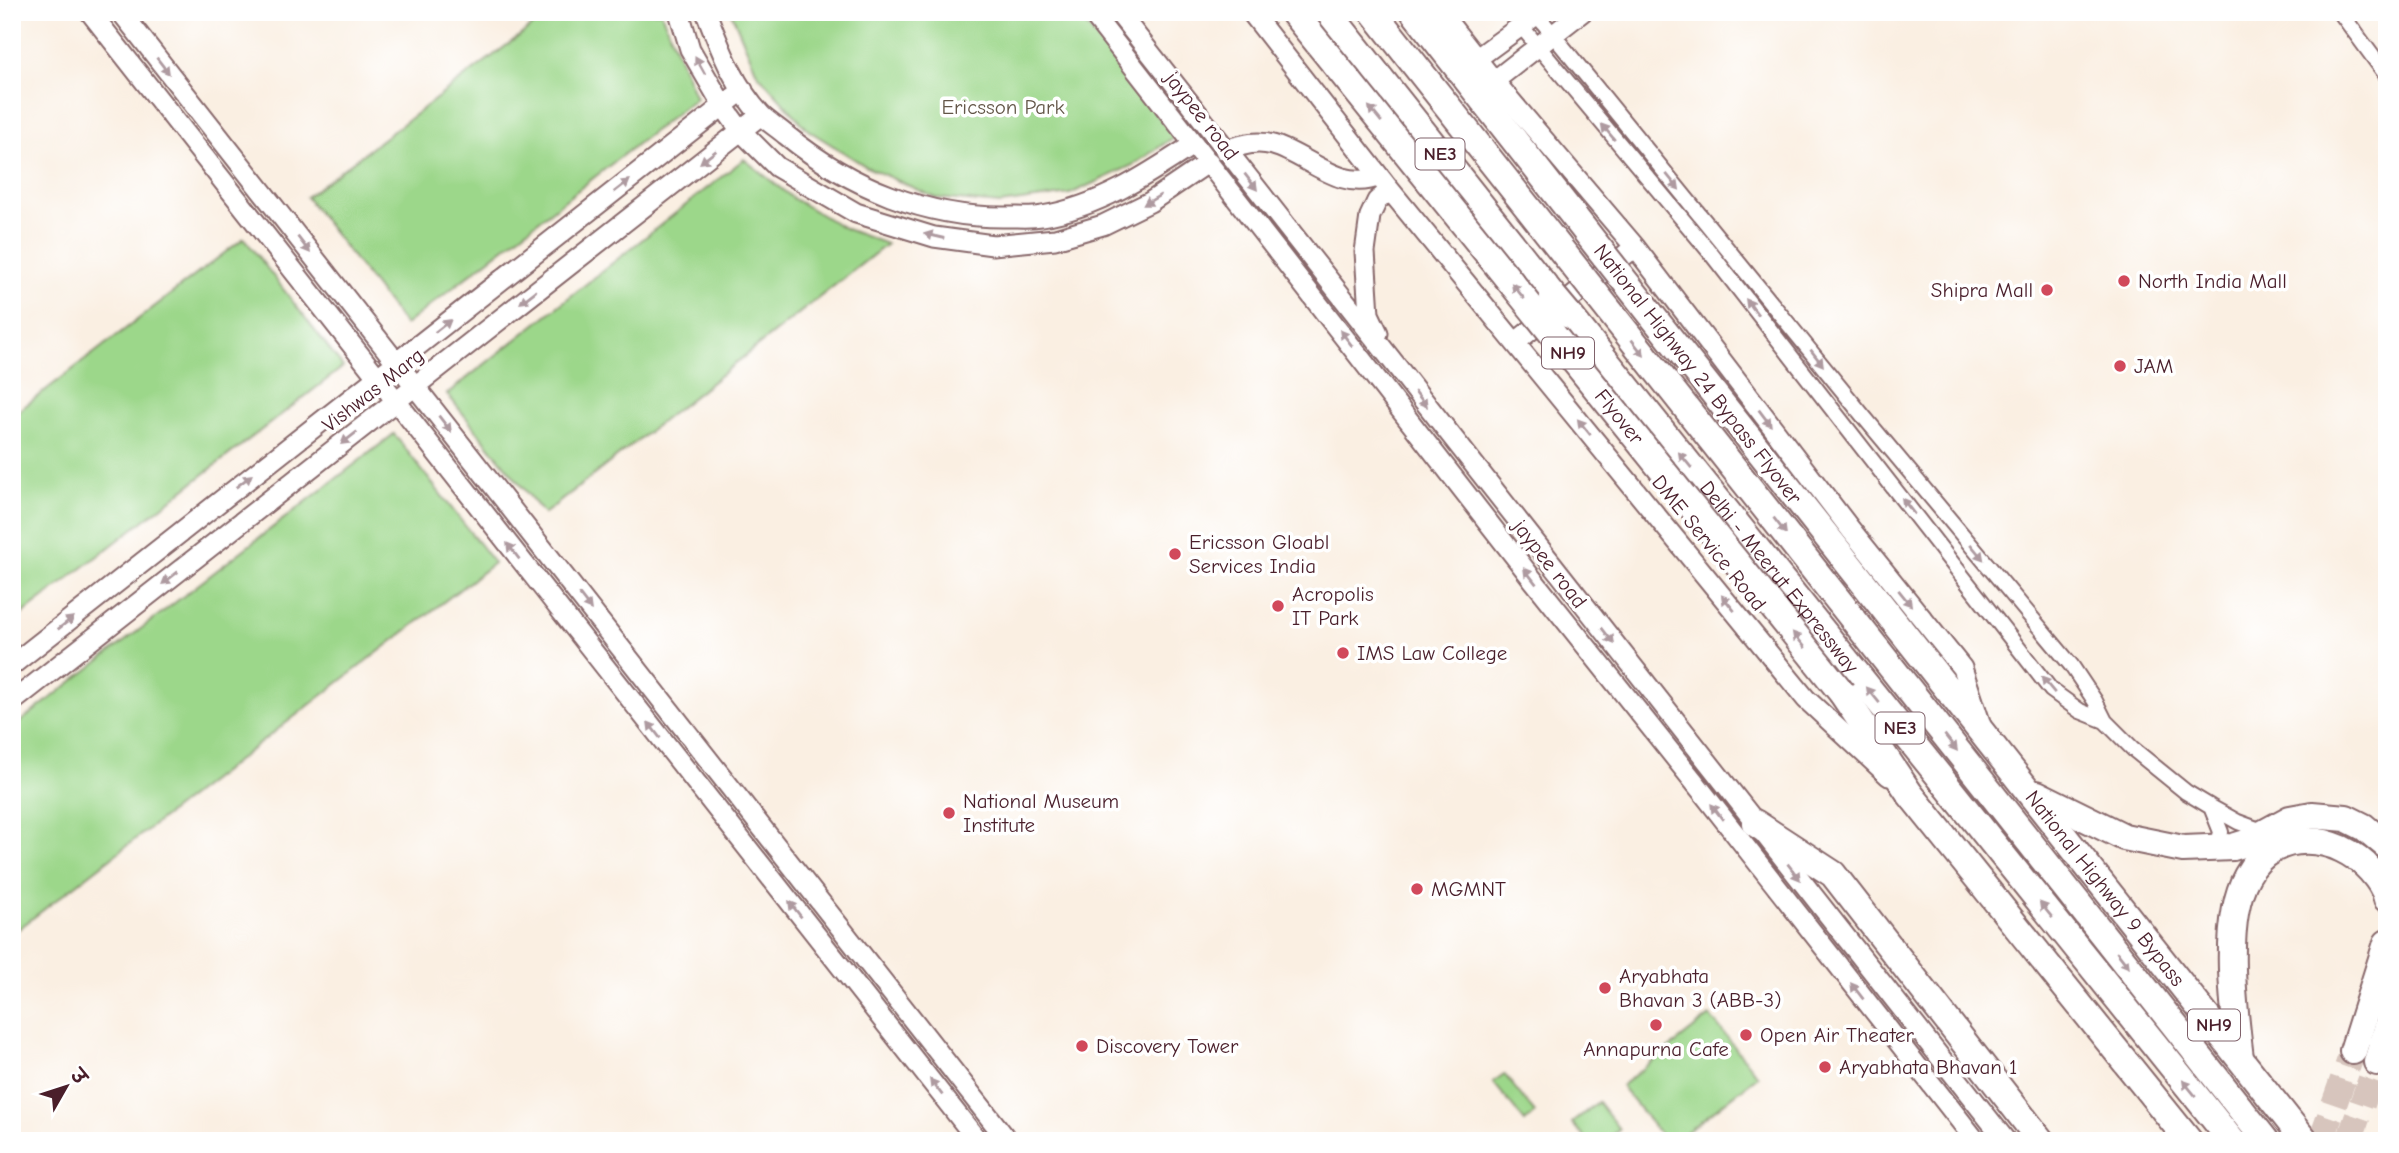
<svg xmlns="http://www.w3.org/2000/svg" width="2399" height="1153" font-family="'Comic Neue','Playpen Sans Deva',sans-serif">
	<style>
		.green { fill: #9cd78a; stroke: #737b5a; stroke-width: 2 }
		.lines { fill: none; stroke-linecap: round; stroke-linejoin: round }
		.highway-tunnel { stroke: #d7c5bd; stroke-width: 26; stroke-dasharray: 26 13; stroke-linecap: butt }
		.street-casing { stroke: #88686b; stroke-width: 18 }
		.secondary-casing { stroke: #88686b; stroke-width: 23 }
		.highway-casing { stroke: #88686b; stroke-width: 30 }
		.street { stroke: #fff; stroke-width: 14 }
		.secondary { stroke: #fff; stroke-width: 19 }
		.highway { stroke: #fff; stroke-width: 26 }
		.highway-bridge-casing { stroke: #88686b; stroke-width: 30; stroke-linecap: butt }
		.highway-bridge { stroke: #fff; stroke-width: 26 }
		.oneway { fill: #ae9aa0 }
		.poi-dot { fill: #d1495b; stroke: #fff; stroke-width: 2.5 }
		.labels { text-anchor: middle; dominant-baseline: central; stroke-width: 7; stroke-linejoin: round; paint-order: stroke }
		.shield { fill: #fff; stroke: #80626b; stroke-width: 2 }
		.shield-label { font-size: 19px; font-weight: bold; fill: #4a1f2b }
		.park-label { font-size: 21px; fill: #635648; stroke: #fff }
		.street-label { font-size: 21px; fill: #4a1f2b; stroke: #fff }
		.poi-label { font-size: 21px; fill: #4a1f2b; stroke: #fff; text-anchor: start }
	</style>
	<rect width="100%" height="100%" fill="#fff"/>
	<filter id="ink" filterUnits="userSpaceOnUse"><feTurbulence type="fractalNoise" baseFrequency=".0143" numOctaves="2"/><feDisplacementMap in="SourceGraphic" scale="14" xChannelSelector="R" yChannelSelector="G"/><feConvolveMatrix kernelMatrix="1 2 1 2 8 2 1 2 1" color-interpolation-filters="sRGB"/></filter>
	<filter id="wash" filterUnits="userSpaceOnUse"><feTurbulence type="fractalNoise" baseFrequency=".00686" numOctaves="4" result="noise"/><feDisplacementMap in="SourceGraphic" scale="28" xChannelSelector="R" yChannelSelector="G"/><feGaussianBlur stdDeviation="1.57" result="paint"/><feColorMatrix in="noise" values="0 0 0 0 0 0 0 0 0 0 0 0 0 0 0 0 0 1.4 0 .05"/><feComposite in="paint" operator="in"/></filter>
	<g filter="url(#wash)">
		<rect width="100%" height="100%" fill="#faefe2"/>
		<path class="green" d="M 551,12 L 661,12 L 696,98 L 405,325 L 306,197 Z
			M 731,12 L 1076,12 L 1174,137 L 1133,165 L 1070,194 L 1000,204 L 936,198 L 867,167 L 808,130 L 757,73 Z
			M 744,159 L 794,199 L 846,229 L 887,244 L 544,514 L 447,394 Z
			M 244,238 L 343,367 L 12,622 L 12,416 Z
			M 394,434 L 494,563 L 12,934 L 12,728 Z
			M 1710,1016 L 1758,1076 L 1675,1141 L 1666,1141 L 1621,1086 Z
			M 1504,1074 L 1535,1113 L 1525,1122 L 1493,1082 Z
			M 1598,1102 L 1619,1129 L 1605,1141 L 1587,1141 L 1572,1123 Z"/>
	</g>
	<g filter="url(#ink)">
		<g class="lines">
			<path class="highway-tunnel" d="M 2321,1141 L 2353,1051
				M 2349,1141 L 2377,1062"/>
			<g class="street-casing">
				<path id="street" d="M 2340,12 L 2387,76
					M 1537,15 L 1864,417 L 2071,665 L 2095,701 L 2105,721 L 2133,749 L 2186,792 L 2211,807 L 2238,822 L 2265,832
					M 1521,26 L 1709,251 L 2051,690 L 2080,711 L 2105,721
					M 2211,807 L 2221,832 L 2217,848"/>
			</g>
			<g class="secondary-casing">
				<path id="secondary" d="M 90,12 L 978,1141
					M 121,12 L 1008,1141
					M 679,12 L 690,49 L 723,106 L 741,131 L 777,167 L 856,213 L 934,237 L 993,245 L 1055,239 L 1103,225 L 1150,202 L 1209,162
					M 706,12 C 720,48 734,86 761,115 C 768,122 778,128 786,135 C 850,187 927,219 1010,217 C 1020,217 1032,218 1042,216 C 1099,207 1147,175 1194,144
					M 1091,12 L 1530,576 L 1700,789 L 1976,1141
					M 1118,12 L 2006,1141
					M 1251,12 L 1390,190 L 1806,699 L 1889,776
					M 1440,12 L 1494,81 L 1635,247 L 1851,530 L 1962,668 L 1980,722
					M 1476,59 L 1540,12
					M 1494,81 L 1582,12
					M 1225,150 C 1242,145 1256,140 1273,145 C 1308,155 1341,193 1379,176
					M 1378,333 L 1369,314 L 1365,252 L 1370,216 L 1377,201 L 1390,190
					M 1516,342 L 1635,247
					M 12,665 L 743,90
					M 12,702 L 761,115"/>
			</g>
			<g class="highway-casing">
				<g id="highway">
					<path d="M 1328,12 L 1553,296"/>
					<path d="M 1373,12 L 1581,275"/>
					<path d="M 1414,12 L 1605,256"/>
					<path id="s1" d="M 1620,275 L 2305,1141"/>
					<path d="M 1596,294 L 2266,1141"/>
					<path id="s2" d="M 1569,315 L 2232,1141"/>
					<path d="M 1842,693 L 1910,794 L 2189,1141"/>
					<path d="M 2037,794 L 2124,837 L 2183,849 L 2233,847 L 2246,843 L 2290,819 L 2312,815 L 2346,818 L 2364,827 L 2387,846"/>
					<path d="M 1755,823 L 1833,874 L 2041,1141"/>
					<path d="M 2353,1051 L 2387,943"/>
					<path d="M 2240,1058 C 2234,1008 2222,921 2247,876 C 2274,827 2338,833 2371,871 C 2378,879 2385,888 2387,899"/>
					<path d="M 2377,1062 L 2387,1029"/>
				</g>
			</g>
			<use href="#street" class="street"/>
			<use href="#secondary" class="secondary"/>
			<use href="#highway" class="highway"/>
			<g class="highway-bridge-casing">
				<g id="highway-bridge">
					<path id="s3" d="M 1293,12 L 1842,693"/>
					<path d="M 1605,256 L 1620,275"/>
					<path d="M 1581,275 L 1596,294"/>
					<path d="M 1553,296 L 1569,315"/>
				</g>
			</g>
			<use href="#highway-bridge" class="highway-bridge"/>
		</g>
		<defs><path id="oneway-solid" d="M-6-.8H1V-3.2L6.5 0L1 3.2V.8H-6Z" transform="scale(1.75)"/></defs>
		<g class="oneway">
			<use href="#oneway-solid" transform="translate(700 65) rotate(-119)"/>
			<use href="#oneway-solid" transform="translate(163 66) rotate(52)"/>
			<use href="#oneway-solid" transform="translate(1375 114) rotate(-129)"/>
			<use href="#oneway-solid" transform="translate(1608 132) rotate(-130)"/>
			<use href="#oneway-solid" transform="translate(708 157) rotate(142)"/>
			<use href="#oneway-solid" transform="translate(1251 182) rotate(52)"/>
			<use href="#oneway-solid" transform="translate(1673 182) rotate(51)"/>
			<use href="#oneway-solid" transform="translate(622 186) rotate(-38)"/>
			<use href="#oneway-solid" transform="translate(1152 200) rotate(149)"/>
			<use href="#oneway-solid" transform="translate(934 236) rotate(-167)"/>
			<use href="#oneway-solid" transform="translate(304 245) rotate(52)"/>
			<use href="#oneway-solid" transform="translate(1518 291) rotate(-129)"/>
			<use href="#oneway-solid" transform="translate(528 297) rotate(142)"/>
			<use href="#oneway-solid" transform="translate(1752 307) rotate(-128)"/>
			<use href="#oneway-solid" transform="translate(443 326) rotate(-38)"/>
			<use href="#oneway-solid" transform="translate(1346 338) rotate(-128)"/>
			<use href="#oneway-solid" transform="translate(1638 348) rotate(52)"/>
			<use href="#oneway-solid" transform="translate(1817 358) rotate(52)"/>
			<use href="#oneway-solid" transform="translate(1421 399) rotate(52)"/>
			<use href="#oneway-solid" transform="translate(1765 418) rotate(53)"/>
			<use href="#oneway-solid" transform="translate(445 424) rotate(52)"/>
			<use href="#oneway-solid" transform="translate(1584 427) rotate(-129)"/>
			<use href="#oneway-solid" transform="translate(349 438) rotate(142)"/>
			<use href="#oneway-solid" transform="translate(1685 460) rotate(-129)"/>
			<use href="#oneway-solid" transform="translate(244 481) rotate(-38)"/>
			<use href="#oneway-solid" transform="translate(1908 506) rotate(-128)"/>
			<use href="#oneway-solid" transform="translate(1780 526) rotate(52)"/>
			<use href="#oneway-solid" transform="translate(513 551) rotate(-128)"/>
			<use href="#oneway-solid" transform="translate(1977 552) rotate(50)"/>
			<use href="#oneway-solid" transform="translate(1530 576) rotate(-128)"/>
			<use href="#oneway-solid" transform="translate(170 578) rotate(142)"/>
			<use href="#oneway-solid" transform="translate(1905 598) rotate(51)"/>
			<use href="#oneway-solid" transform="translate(585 602) rotate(52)"/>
			<use href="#oneway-solid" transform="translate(1728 603) rotate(-129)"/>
			<use href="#oneway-solid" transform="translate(66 623) rotate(-38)"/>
			<use href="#oneway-solid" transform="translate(1608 636) rotate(52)"/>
			<use href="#oneway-solid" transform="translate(1799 640) rotate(-129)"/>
			<use href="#oneway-solid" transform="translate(2048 685) rotate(-130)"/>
			<use href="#oneway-solid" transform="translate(1873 695) rotate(-129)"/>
			<use href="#oneway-solid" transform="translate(654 730) rotate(-128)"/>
			<use href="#oneway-solid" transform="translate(1951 743) rotate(52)"/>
			<use href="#oneway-solid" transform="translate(1717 812) rotate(-127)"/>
			<use href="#oneway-solid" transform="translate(1794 872) rotate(52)"/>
			<use href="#oneway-solid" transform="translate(795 909) rotate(-128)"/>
			<use href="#oneway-solid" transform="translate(2046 910) rotate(-129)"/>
			<use href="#oneway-solid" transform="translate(2123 960) rotate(52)"/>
			<use href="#oneway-solid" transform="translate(1857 991) rotate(-128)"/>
			<use href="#oneway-solid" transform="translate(936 1087) rotate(-128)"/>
			<use href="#oneway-solid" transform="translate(2189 1088) rotate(-129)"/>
		</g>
	</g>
	<g class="poi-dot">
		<circle cx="2124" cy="281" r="7"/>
		<circle cx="2047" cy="290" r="7"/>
		<circle cx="2120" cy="366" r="7"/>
		<circle cx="1175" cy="554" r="7"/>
		<circle cx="1278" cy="606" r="7"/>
		<circle cx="1343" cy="653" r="7"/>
		<circle cx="949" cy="813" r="7"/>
		<circle cx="1417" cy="889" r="7"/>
		<circle cx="1605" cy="988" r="7"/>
		<circle cx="1656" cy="1025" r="7"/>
		<circle cx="1746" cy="1035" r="7"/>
		<circle cx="1082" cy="1046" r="7"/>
		<circle cx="1825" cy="1067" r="7"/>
	</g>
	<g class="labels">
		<g class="shield">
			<rect x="1415.5" y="138.5" width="49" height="31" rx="5"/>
			<rect x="1542" y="337.5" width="52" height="31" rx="5"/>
			<rect x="1875.5" y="712.5" width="49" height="31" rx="5"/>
			<rect x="2188" y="1009.5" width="52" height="31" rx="5"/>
		</g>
		<g class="shield-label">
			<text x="1440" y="154">NE3</text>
			<text x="1568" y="353">NH9</text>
			<text x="1900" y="728">NE3</text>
			<text x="2214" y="1025">NH9</text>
		</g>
		<g class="park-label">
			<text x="1003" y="107">Ericsson Park</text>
		</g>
		<g class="street-label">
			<text transform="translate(1202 116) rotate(52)">jaypee road</text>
			<text transform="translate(1698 374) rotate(52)">National Highway 24 Bypass Flyover</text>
			<text transform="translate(373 390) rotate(-38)">Vishwas Marg</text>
			<text stroke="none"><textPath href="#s3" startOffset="520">Flyover</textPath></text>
			<text transform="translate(1709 543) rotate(51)">DME Service Road</text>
			<text transform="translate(1550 564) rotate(52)">jaypee road</text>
			<text stroke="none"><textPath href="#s2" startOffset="336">Delhi - Meerut Expressway</textPath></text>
			<text stroke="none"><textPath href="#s1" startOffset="782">National Highway 9 Bypass</textPath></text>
		</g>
		<g class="poi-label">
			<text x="2138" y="281">North India Mall</text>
			<text x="2033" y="290" text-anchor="end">Shipra Mall</text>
			<text x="2134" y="366">JAM</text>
			<text x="1189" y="542">Ericsson Gloabl<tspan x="1189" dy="24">Services India</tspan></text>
			<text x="1292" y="594">Acropolis<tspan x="1292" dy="24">IT Park</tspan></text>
			<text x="1357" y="653">IMS Law College</text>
			<text x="963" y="801">National Museum<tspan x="963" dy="24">Institute</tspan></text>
			<text x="1431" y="889">MGMNT</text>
			<text x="1619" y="976">Aryabhata<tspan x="1619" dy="24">Bhavan 3 (ABB-3)</tspan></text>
			<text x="1760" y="1035">Open Air Theater</text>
			<text x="1096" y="1046">Discovery Tower</text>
			<text x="1656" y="1049" text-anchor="middle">Annapurna Cafe</text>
			<text x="1839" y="1067">Aryabhata Bhavan 1</text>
		</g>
	</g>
	<rect width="2399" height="1153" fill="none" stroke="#fff" stroke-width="42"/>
	<g transform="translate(66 1087) rotate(51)" stroke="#ffffff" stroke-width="5" paint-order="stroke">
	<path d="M0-5L12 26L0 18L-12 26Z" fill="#4a1f2b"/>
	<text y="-10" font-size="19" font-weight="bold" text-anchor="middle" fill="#4a1f2b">उ</text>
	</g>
</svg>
